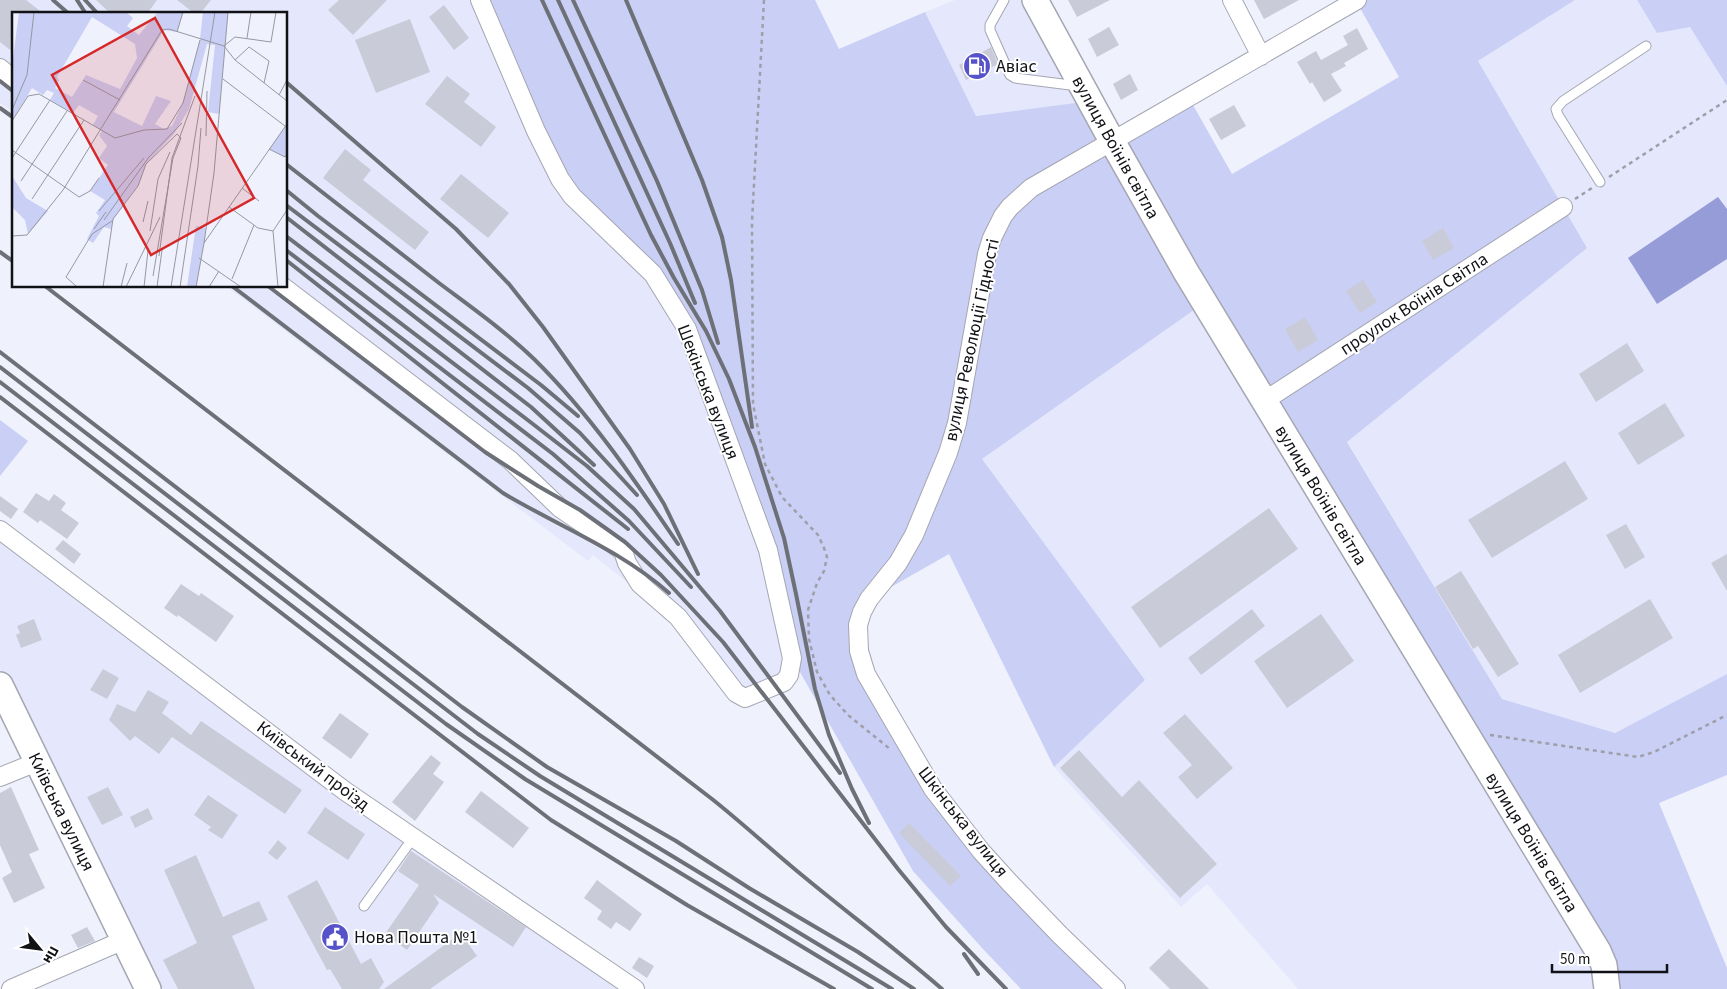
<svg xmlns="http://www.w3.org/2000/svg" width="1727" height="989" font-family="'Source Sans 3',sans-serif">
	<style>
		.built { fill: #e5e8fc }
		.green { fill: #cacff5 }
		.water { fill: #959cd7 }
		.building { fill: #cacbd8 }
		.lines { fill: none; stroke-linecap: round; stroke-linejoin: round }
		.lane-casing { stroke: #a4a6b2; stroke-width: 11 }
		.street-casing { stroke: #a4a6b2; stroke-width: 20 }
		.secondary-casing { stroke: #a4a6b2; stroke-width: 28 }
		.path { stroke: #9e9fa9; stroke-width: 2.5; stroke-dasharray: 4 4; stroke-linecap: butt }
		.lane { stroke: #fff; stroke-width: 9 }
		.street { stroke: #fff; stroke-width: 18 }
		.secondary { stroke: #fff; stroke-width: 25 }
		.rail { stroke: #6e7077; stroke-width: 4 }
		.labels { text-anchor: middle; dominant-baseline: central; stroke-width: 4; stroke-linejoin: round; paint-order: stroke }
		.poi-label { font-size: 18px; fill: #111216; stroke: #fff; text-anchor: start }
		.street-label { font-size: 18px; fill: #111216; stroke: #fff }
		.inset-road { fill: none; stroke: #9698a1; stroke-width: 1 }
		.view { fill: #d62828; fill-opacity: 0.15; stroke: #d62828; stroke-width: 2.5 }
		.inset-edge { fill: none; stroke: #111216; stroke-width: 2.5 }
	</style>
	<rect width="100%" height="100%" fill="#eff1fd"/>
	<path class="built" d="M 0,0 L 480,0 L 653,274 L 687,329 L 768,550 L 789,675 L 745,698 L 692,634 L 593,555 L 588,561 L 226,286 L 286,286 L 286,14 L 14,14 L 14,113 L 0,103 Z
		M 955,0 L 1035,0 L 1090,101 L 976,116 L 925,12 Z
		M 1575,0 L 1637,0 L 1657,33 L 1690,26 L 1727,86 L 1727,674 L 1615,733 L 1502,699 L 1347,441 L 1587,248 L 1478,61 Z
		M 1204,303 L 1607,989 L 1298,989 L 1207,884 L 1181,907 L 1054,767 L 1145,680 L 982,459 Z
		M 0,533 L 635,989 L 148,989 L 37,762 L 0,669 Z"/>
	<path class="green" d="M 480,0 L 815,0 L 839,49 L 925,12 L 976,116 L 1090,101 L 1113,141 L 1189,98 L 1232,174 L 1399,77 L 1356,1 L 1357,0 L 1575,0 L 1478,61 L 1587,248 L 1347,442 L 1502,699 L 1615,733 L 1727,674 L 1727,775 L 1659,803 L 1727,968 L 1727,989 L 1607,989 L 1204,303 L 982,459 L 1145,680 L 1054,767 L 949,554 L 870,599 L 858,639 L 923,773 L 1116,989 L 1021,989 L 983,949 L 913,871 L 792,658 L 768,550 L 687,329 L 653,274 L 572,196 Z
		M 1637,0 L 1727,0 L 1727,86 L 1690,27 L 1657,33 Z
		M 0,420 L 28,441 L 0,476 Z"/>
	<path class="water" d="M 1718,197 L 1727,209 L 1727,259 L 1657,304 L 1628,258 Z"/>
	<path class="building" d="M 0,0 L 26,0 L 44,14 L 14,14 L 14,53 L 0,42 Z
		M 96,0 L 157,0 L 147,14 L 111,14 Z
		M 177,0 L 211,0 L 200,14 L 195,14 Z
		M 339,0 L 387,0 L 353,35 L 328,10 Z
		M 1068,0 L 1110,0 L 1077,17 Z
		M 1254,0 L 1299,0 L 1264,19 Z
		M 444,5 L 469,38 L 454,50 L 429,17 Z
		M 410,19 L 430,72 L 376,93 L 355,40 Z
		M 1109,27 L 1119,45 L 1097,57 L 1088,39 Z
		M 1357,28 L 1368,49 L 1344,63 L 1346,66 L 1331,74 L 1342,91 L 1324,102 L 1312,82 L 1310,84 L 1297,62 L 1316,51 L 1321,60 L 1348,45 L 1343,36 Z
		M 991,47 L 998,64 L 966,80 L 959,65 Z
		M 1130,74 L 1138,90 L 1121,100 L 1113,84 Z
		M 447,76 L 470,94 L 464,102 L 496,127 L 481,147 L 425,104 Z
		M 1234,105 L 1246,126 L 1221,140 L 1209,119 Z
		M 345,149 L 371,170 L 363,180 L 429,232 L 415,250 L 323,178 Z
		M 461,174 L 509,213 L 488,238 L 440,199 Z
		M 1443,228 L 1454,248 L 1433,260 L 1422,241 Z
		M 1363,280 L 1377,302 L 1360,313 L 1346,291 Z
		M 1305,317 L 1318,340 L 1298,352 L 1285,329 Z
		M 1627,343 L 1644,371 L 1596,402 L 1579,374 Z
		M 1665,403 L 1685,436 L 1638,465 L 1618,433 Z
		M 1565,461 L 1588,499 L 1492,558 L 1468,520 Z
		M 36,493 L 49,501 L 54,494 L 66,503 L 61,510 L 79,523 L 67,539 L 40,520 L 38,523 L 23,512 Z
		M 0,496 L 18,509 L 11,519 L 0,511 Z
		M 1269,508 L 1298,549 L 1160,648 L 1131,607 Z
		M 1626,524 L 1645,557 L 1625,569 L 1606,535 Z
		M 63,540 L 81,554 L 74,564 L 55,549 Z
		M 1727,554 L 1727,591 L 1711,563 Z
		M 1461,571 L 1519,664 L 1498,677 L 1478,646 L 1473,649 L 1435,587 Z
		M 181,584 L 199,596 L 201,593 L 234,616 L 216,642 L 178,615 L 177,617 L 164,608 Z
		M 1650,599 L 1673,638 L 1580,693 L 1558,655 Z
		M 1252,609 L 1265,626 L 1201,675 L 1188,658 Z
		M 1321,614 L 1354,661 L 1287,708 L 1254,661 Z
		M 34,619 L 42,640 L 21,648 L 16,635 L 20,633 L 17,626 Z
		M 103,669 L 119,678 L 107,699 L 90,690 Z
		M 148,690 L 169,702 L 162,713 L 191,735 L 201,721 L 302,790 L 285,814 L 172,737 L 159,754 L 135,736 L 130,741 L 109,720 L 117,704 L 135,712 Z
		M 340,713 L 369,734 L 351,759 L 322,738 Z
		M 1185,714 L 1233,768 L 1197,799 L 1178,777 L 1192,765 L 1163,733 Z
		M 1079,750 L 1122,797 L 1139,780 L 1217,864 L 1180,898 L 1060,768 Z
		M 431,755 L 441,763 L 433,774 L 444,782 L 415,821 L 392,802 Z
		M 11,787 L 39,850 L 29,854 L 45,888 L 14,903 L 2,878 L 12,872 L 0,845 L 0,793 Z
		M 108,787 L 123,815 L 102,825 L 87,797 Z
		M 481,791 L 529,828 L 513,848 L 465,812 Z
		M 208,795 L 238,815 L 222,839 L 208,830 L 211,827 L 194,815 Z
		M 325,807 L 365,834 L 348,860 L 307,833 Z
		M 148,808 L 153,819 L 135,828 L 130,817 Z
		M 909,823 L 961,876 L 950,886 L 899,833 Z
		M 278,840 L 287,848 L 277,860 L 268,853 Z
		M 411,851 L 526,927 L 513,947 L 433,894 L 439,903 L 407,950 L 385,934 L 419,885 L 398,871 Z
		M 196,855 L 223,917 L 259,901 L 268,920 L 232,936 L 255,989 L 178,989 L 163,960 L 197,943 L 164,870 Z
		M 317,880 L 361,964 L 371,958 L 384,982 L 379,989 L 342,989 L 330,969 L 327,970 L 287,896 Z
		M 597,880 L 642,914 L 630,931 L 616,922 L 611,929 L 597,919 L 602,911 L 584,898 Z
		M 87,927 L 95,941 L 78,948 L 71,935 Z
		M 461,933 L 477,956 L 430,989 L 384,989 Z
		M 1169,949 L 1209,989 L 1170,989 L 1149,968 Z
		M 639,957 L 654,966 L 647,978 L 632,968 Z"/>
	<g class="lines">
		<g class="lane-casing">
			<path id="lane" d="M 1004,0 L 990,25 L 990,30 L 1010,75 L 1015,78 L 1078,86
				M 1600,182 L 1558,115 L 1556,109 L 1563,101 L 1646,46
				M 364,906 L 413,838"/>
		</g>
		<g class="street-casing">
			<path id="street" d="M 1232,0 L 1261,56
				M 0,68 L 14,80
				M 282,286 L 510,460 L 560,508 L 623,551 L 627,563 L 640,584 L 678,617 L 736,693 L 745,698 L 784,682 L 789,675 L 792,658 L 768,550 L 687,329 L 653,274 L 572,196 L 560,179 L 536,131 L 480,0
				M 1264,401 L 1563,207
				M 0,530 L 345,791 L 635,989
				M 0,777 L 37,762
				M 11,989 L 124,940
				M 1116,989 L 1060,935 L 1010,883 L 981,851 L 933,789 L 866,674 L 859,651 L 858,625 L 862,612 L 869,599 L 898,563 L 914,535 L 948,453 L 957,423 L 987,254 L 992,238 L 1003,216 L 1010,207 L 1031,188 L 1357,0"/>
		</g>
		<g class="secondary-casing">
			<g id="secondary">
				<path id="s1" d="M 1035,0 L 1112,141 L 1186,272 L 1598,951 L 1604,965 L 1607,989"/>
				<path id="s2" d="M 0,685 L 148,989"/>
			</g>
		</g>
		<path class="path" d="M 764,0 L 752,221 L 753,404 L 765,464 L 782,497 L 818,535 L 824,548 L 827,557 L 824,571 L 817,583 L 808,610 L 809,639 L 817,672 L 830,695 L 848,715 L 890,749
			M 1609,177 L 1727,100
			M 1575,199 L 1592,188
			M 1490,735 L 1638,757 L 1654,752 L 1727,715"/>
		<use href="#lane" class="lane"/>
		<use href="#street" class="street"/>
		<use href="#secondary" class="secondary"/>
		<path class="rail" d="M 53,0 L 69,14
			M 77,0 L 86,14
			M 85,0 L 98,14
			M 542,0 L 651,235 L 674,278 L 706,331 L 729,379 L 755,447 L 784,538 L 796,594 L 815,689 L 829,735 L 852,789 L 869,823
			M 558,0 L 670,243 L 695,303
			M 573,0 L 657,181 L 702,290 L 718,343
			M 626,0 L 702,180 L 722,237 L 731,280 L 752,427
			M 0,81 L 14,92
			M 286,82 L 456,229 L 509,284 L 543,327 L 630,449 L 664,504 L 698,574
			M 0,108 L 14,118
			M 286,164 C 337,204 388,243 439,283 C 471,307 505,331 534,359 C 590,414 634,479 678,544
			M 286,190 L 318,216 L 541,385 L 578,416
			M 286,205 L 528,388 L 580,433 L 637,495
			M 286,217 L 531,407 L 594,465
			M 286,236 L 529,421 L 587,466 L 634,509 L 720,611 L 840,773
			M 286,250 L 553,454 L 629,521 L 691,587
			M 0,252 L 14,262
			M 286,260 L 628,529
			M 45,286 L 712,799 C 741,822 768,847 797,871 C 845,911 895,948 942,989
			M 232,286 L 503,493 C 558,526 621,550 669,593
			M 268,286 L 485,452 L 538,486 L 580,510 L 625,542 L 661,575 L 723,642 L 898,869 L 946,927 L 1006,989
			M 0,352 L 462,707 L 547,767 L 676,841 L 749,888 L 858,952 L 914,989
			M 0,367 L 478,734 L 540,776 L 892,989
			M 0,382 L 446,724 L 525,779 L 872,989
			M 0,397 L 551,820 L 687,905 L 834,989
			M 964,954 L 978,974"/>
	</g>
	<defs>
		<g id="fuel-disc" transform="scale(1.4375)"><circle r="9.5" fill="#5652ca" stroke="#fff"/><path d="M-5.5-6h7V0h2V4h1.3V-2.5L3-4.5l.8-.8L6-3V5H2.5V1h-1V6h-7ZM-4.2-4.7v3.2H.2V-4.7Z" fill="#fff"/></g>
		<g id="civic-disc" transform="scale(1.4375)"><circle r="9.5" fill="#5652ca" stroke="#fff"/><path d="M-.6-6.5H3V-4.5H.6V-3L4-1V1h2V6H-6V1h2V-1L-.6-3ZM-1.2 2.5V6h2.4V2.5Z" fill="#fff"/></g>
	</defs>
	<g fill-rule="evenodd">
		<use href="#fuel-disc" x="977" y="66"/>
		<use href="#civic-disc" x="335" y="937"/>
	</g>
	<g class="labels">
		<g class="poi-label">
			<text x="996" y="66">Авіас</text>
			<text x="354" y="937">Нова Пошта №1</text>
		</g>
		<g class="street-label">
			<text stroke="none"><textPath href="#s1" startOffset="168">вулиця Воїнів світла</textPath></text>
			<text transform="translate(1414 304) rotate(-33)">проулок Воїнів Світла</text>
			<text transform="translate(972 340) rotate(-78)">вулиця Революції Гідності</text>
			<text transform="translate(708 392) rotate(69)">Шекінська вулиця</text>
			<text stroke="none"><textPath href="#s1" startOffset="572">вулиця Воїнів світла</textPath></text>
			<text transform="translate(313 766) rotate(37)">Київський проїзд</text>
			<text stroke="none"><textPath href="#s2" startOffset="141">Київська вулиця</textPath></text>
			<text transform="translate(963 822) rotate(52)">Шкінська вулиця</text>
			<text stroke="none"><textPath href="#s1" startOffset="978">вулиця Воїнів світла</textPath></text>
		</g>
	</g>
	<g transform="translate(12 12)">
		<rect width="275" height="275" fill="#eff1fd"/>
		<path d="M 7,0 L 114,0 L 121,6 L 115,14 L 127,23 L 146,0 L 171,0 L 165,20 L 152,18 L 102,100 L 130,114 L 144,84 L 159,89 L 143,112 L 152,117 L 160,114 L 171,91 L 188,28 L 191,0 L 216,0 L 207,102 L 196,100 L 203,33 L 195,32 L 177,97 L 162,122 L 134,152 L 127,172 L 102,206 L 99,217 L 92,215 L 81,231 L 75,227 L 87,204 L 84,201 L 93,188 L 78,179 L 96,153 L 87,146 L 95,134 L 87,123 L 90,119 L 81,113 L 86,104 L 67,93 L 61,101 L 38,88 L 42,81 L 35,78 L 31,83 L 20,76 L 0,109 L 0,54 ZM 80,5 L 123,32 L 125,46 L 108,77 L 74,63 L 60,85 L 43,76 L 47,68 L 45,65 ZM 275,112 L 275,142 L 273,145 L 257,137 ZM 0,164 L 14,186 L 36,199 L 16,222 L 13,208 L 0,195 ZM 184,214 L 194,216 L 192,231 L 184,275 L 175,275 Z" fill="#cacff5" fill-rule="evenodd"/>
		<path class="inset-road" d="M 165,20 L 171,0M 235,26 L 239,0M 212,34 L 223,25 L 259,30 L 264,0M 223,48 L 237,35 L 257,49 L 252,71M 211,67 L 273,114M 71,68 L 108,88M 267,83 L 275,68M 0,98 L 15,63 L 22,0M 0,109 L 16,84 L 27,82 L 103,126 L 132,118 L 155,117 L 171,91 L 188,28M 194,124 L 195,79M 257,137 L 273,145 L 275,142M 0,138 L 67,185 L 78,179 L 87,166M 0,146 L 38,88M 9,169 L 55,99M 230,176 L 247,189M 20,187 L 72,108M 217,195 L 246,216 L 261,219M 87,199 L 132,146M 92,208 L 137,145 L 170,111M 131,210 L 136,189M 82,217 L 94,200M 138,219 L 146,167 L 158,140M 0,224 L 15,223 L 51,178 L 150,18 L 157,17 L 212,34 L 223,48 L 275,89M 192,231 L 202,161 L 216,0M 147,244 L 160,146 L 183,84M 187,246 L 229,275M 220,267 L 242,213M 65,275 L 54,265 L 80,222 L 100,209M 91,275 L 101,207 L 126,174 L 134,152 L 165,122 L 169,126 L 161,146 L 141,264M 109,275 L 115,251M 114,275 L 148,205M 132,275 L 136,239M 145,275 L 150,238M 159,275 L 203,0M 168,275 L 186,154 L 189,116M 184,275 L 192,231 L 275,112M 197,275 L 207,259M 266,275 L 261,219 L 275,198"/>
		<path class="view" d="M 143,6 L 242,186 L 139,243 L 40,63 Z"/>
		<rect width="275" height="275" class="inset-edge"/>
	</g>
	<g transform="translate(40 949) rotate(119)" stroke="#ffffff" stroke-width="4" paint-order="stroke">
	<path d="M0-4L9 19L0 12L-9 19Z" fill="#111216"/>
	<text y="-8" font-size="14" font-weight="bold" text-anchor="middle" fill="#111216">Пн</text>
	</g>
	<path d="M1552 964v8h115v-8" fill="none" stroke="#111216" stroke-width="2.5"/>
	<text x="1560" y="964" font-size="15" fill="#111216" stroke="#ffffff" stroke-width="4" paint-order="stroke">50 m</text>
</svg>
